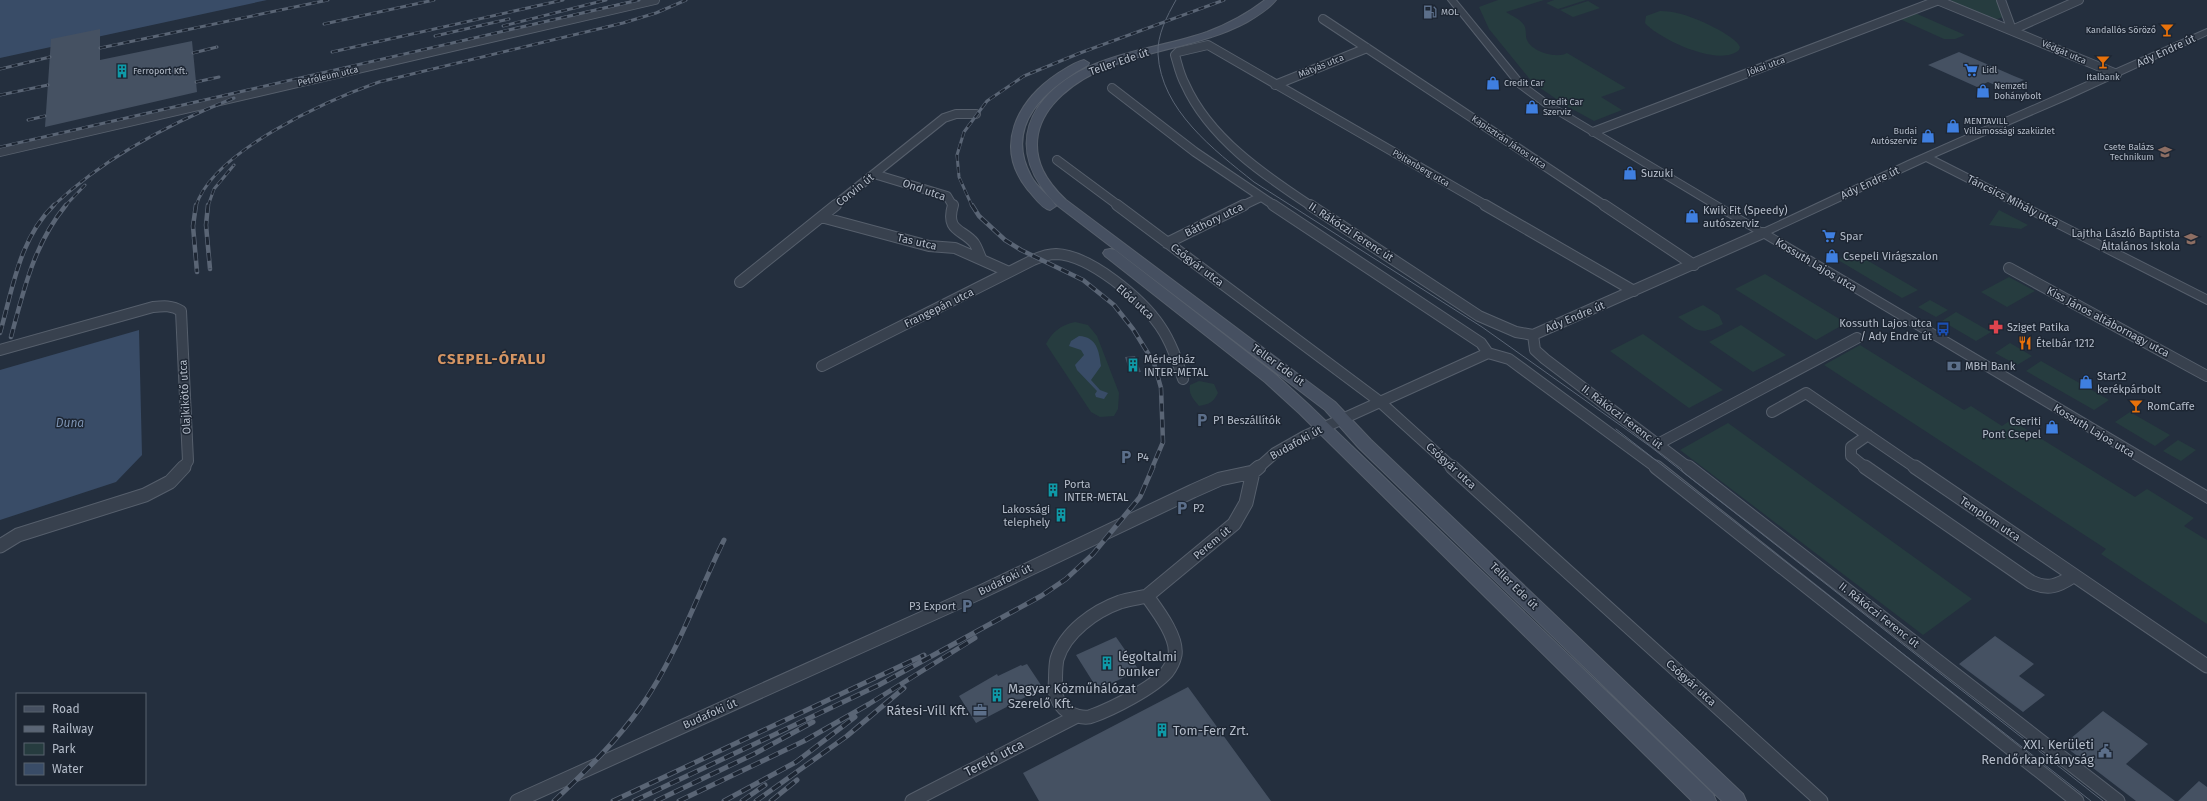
<svg xmlns="http://www.w3.org/2000/svg" width="2207" height="801" font-family="'Fira Sans',sans-serif">
	<style>
		.green { fill: #263c3f }
		.water { fill: #394c67 }
		.building { fill: #455162 }
		.lines { fill: none; stroke-linecap: round; stroke-linejoin: round }
		.minor-far2-casing { stroke: #565f6c; stroke-width: 10 }
		.minor-far1-casing { stroke: #565f6c; stroke-width: 12 }
		.minor-casing { stroke: #565f6c; stroke-width: 15 }
		.tertiary-casing { stroke: #565f6c; stroke-width: 2 }
		.secondary-casing { stroke: #565f6c; stroke-width: 2 }
		.minor-far2 { stroke: #38414e; stroke-width: 8 }
		.minor-far1 { stroke: #38414e; stroke-width: 10 }
		.minor { stroke: #38414e; stroke-width: 13 }
		.tertiary { fill: #38414e; fill-rule: evenodd }
		.secondary { fill: #465061; fill-rule: evenodd }
		.tram { stroke: #5a6575; stroke-width: 1 }
		.rail-far2-casing { stroke: #5a6575; stroke-width: 3 }
		.rail-far1-casing { stroke: #5a6575; stroke-width: 4.5 }
		.rail-casing { stroke: #5a6575; stroke-width: 5 }
		.rail-far2 { stroke: #1d2633; stroke-width: 2; stroke-dasharray: 6; stroke-linecap: butt }
		.rail-far1 { stroke: #1d2633; stroke-width: 3; stroke-dasharray: 8; stroke-linecap: butt }
		.rail { stroke: #1d2633; stroke-width: 3.5; stroke-dasharray: 10; stroke-linecap: butt }
		.labels { text-anchor: middle; dominant-baseline: central; stroke-width: 3; stroke-linejoin: round; paint-order: stroke }
		.far-poi-label { font-size: 9px; fill: #b4bcc9; stroke: #1d2633; text-anchor: start }
		.far-street-label { font-size: 9px; fill: #b4bcc9; stroke: #1d2633 }
		.street-label { font-size: 11px; fill: #b4bcc9; stroke: #1d2633 }
		.poi-label { font-size: 11px; fill: #b4bcc9; stroke: #1d2633; text-anchor: start }
		.water-label { font-size: 12px; font-style: italic; fill: #7c92b1; stroke: #1d2633 }
		.near-poi-label { font-size: 13px; fill: #b4bcc9; stroke: #1d2633; text-anchor: start }
		.near-street-label { font-size: 13px; fill: #b4bcc9; stroke: #1d2633 }
		.district-label { font-size: 15px; font-weight: bold; letter-spacing: 1px; fill: #d59563; stroke: #1d2633 }
	</style>
	<rect width="100%" height="100%" fill="#242f3e"/>
	<path class="green" d="M 1498,0 L 1544,0 L 1506,12 C 1512,16 1520,19 1524,25 C 1527,30 1525,36 1527,40 C 1532,52 1557,59 1567,53 L 1626,88 L 1601,97 L 1622,110 L 1594,121 L 1565,105 L 1533,83 L 1489,29 L 1479,7 Z
		M 1554,0 L 1586,0 L 1558,9 L 1546,3 Z
		M 1952,0 L 1998,0 L 2004,17 L 1993,20 L 1950,1 Z
		M 1588,1 L 1600,8 L 1573,17 L 1560,10 Z
		M 1660,11 C 1667,11 1674,12 1681,14 C 1694,17 1735,35 1740,47 L 1739,50 C 1720,68 1659,39 1645,23 L 1646,16 Z
		M 1915,13 L 1965,35 L 1955,39 L 1944,39 L 1902,20 L 1902,18 Z
		M 1999,210 L 2028,225 L 2021,229 L 1989,225 Z
		M 1853,252 L 1918,290 L 1902,298 L 1838,260 Z
		M 1765,274 L 1846,323 L 1816,340 L 1735,289 Z
		M 2009,277 L 2035,291 L 2007,307 L 1981,292 Z
		M 1930,300 L 1948,310 L 1936,317 L 1918,307 Z
		M 1703,305 L 1719,315 L 1723,324 C 1700,336 1698,331 1678,317 Z
		M 1956,312 L 1991,332 L 1976,341 L 1942,321 Z
		M 1075,322 L 1088,325 L 1097,336 L 1119,393 L 1118,409 L 1114,416 L 1100,417 L 1091,412 L 1046,344 C 1052,332 1061,325 1075,322 Z
		M 1741,325 L 1786,355 L 1753,372 L 1709,342 Z
		M 1643,334 L 1723,390 L 1689,408 L 1610,351 Z
		M 2010,343 L 2032,356 L 2017,365 L 1995,353 Z
		M 1860,345 L 1964,410 L 1971,406 L 2002,426 L 2011,420 L 2135,497 L 2147,489 L 2194,518 L 2184,526 L 2207,540 L 2207,624 L 2101,554 L 2106,549 L 1824,365 Z
		M 2041,361 L 2109,400 L 2094,410 L 2026,371 Z
		M 1199,381 L 1214,384 L 1218,393 C 1213,403 1209,404 1199,406 C 1194,400 1188,394 1190,385 Z
		M 2130,412 L 2170,435 L 2155,446 L 2115,422 Z
		M 1728,423 L 1972,599 L 1923,635 L 1680,450 Z
		M 2178,440 L 2196,450 L 2181,461 L 2163,451 Z"/>
	<path class="water" d="M 0,0 L 267,0 L 0,58 Z
		M 139,330 L 142,455 L 116,482 L 0,520 L 0,370 Z
		M 1079,336 C 1097,337 1099,351 1101,366 L 1091,380 L 1100,390 L 1108,393 L 1104,399 L 1096,397 L 1095,394 L 1097,391 L 1077,370 L 1075,365 L 1084,355 L 1081,350 L 1069,346 L 1071,341 Z"/>
	<path class="building" d="M 100,29 L 100,60 L 192,41 L 197,92 L 45,127 L 51,39 Z
		M 1959,52 L 2014,76 L 2024,80 L 2004,89 L 1988,82 L 1977,87 L 1928,65 Z
		M 1135,356 L 1141,372 L 1130,373 L 1125,357 Z
		M 1995,636 L 2034,664 L 2019,676 L 2045,695 L 2023,712 L 1959,664 Z
		M 1116,637 L 1139,670 L 1098,690 L 1076,655 Z
		M 1027,664 L 1043,688 L 976,723 L 959,696 L 997,674 L 998,676 L 1021,665 L 1022,666 Z
		M 1188,687 L 1271,801 L 1039,801 L 1023,773 Z
		M 2103,711 L 2148,744 L 2126,764 L 2175,801 L 2136,801 L 2063,745 Z
		M 2199,781 L 2207,787 L 2207,801 L 2178,801 Z"/>
	<g class="lines">
		<g class="minor-far2-casing">
			<path id="minor-far2" d="M 1937,0 L 2117,74
				M 2001,0 L 2012,30 L 2079,0
				M 1323,19 L 1605,206
				M 1275,85 L 1367,48
				M 1112,88 L 1195,152 L 1275,206
				M 1593,132 L 1939,0
				M 0,152 L 655,0
				M 1057,160 L 1119,206
				M 874,174 L 947,196 L 953,206
				M 834,206 L 944,118 L 956,114 L 976,114
				M 1242,206 L 1261,197
				M 1311,206 C 1264,175 1209,138 1185,84 C 1180,75 1178,65 1175,55 L 1178,52 L 1208,45 L 1487,206"/>
		</g>
		<g class="minor-far1-casing">
			<path id="minor-far1" d="M 953,205 C 945,232 963,229 974,243 C 977,247 979,254 981,258
				M 1117,205 L 1379,401 L 1453,468
				M 1273,205 L 1481,343 L 1488,353 L 1509,359 L 1657,468
				M 1310,205 L 1479,316 L 1516,332 L 1533,335
				M 1485,205 L 1634,291
				M 1604,205 L 1694,265
				M 821,217 L 929,246 L 955,248 L 1009,272
				M 1167,243 L 1244,205
				M 2009,268 L 2207,376
				M 740,282 L 836,205
				M 1533,335 L 1535,350 L 1545,359 L 1689,468
				M 1533,335 L 1763,233
				M 0,350 L 153,307 C 163,306 172,305 181,311 L 188,461 L 183,468
				M 822,366 L 1033,260 C 1040,257 1048,254 1056,254 C 1090,255 1142,299 1160,326 C 1171,342 1177,360 1183,379
				M 1772,412 L 1806,393 L 1916,468
				M 1658,444 L 1857,338
				M 1258,468 L 1275,453 L 1305,436 L 1488,353
				M 1866,468 L 1851,456 L 1851,447 L 1868,435"/>
		</g>
		<g class="minor-casing">
			<path id="minor" d="M 1452,467 L 1821,801
				M 1656,467 L 2077,801
				M 1688,467 L 2118,801
				M 1865,467 L 2031,582 C 2048,590 2058,586 2073,576
				M 1915,467 L 2207,666
				M 0,546 L 18,535 L 145,495 L 170,482 L 184,467
				M 1147,596 C 1157,610 1178,637 1175,655 C 1174,660 1170,668 1167,672 C 1153,688 1112,709 1092,716 C 1088,718 1081,717 1077,716 C 1063,712 1055,700 1055,687 C 1056,678 1055,668 1057,659 C 1065,632 1095,611 1120,602 C 1129,599 1138,598 1147,596 Z
				M 1147,596 L 1234,524 L 1246,503 L 1253,472
				M 517,801 L 983,591 L 1193,491 L 1220,479 L 1253,472 L 1259,467
				M 912,801 L 1077,716"/>
		</g>
		<g class="tertiary-casing">
			<path id="tertiary" d="M 1448,0 L 1456,0 L 1524,83 L 1551,103 L 1763,229 L 1908,161 L 2207,29 L 2207,35 L 2070,98 L 1934,157 L 2207,295 L 2207,304 L 1926,161 L 1771,233 L 2207,491 L 2207,503 L 1545,107 L 1518,87 Z"/>
		</g>
		<g class="secondary-casing">
			<path id="secondary" d="M 1265,0 L 1276,0 C 1269,9 1257,16 1247,22 C 1188,54 1113,49 1062,95 C 1050,106 1041,119 1038,134 C 1033,161 1047,182 1066,200 L 1335,402 L 1371,440 L 1743,794 L 1746,801 L 1722,801 L 1359,448 L 1325,410 L 1058,206 C 1001,151 1027,93 1093,65 C 1130,49 1170,45 1207,32 C 1228,24 1247,14 1265,0 Z
				M 1084,60 L 1089,63 L 1088,65 C 1047,88 1003,124 1031,176 C 1037,188 1049,195 1056,206 L 1050,210 C 1041,208 1034,196 1028,190 C 993,147 1017,101 1057,74 C 1065,69 1075,62 1084,60 Z
				M 1110,249 L 1115,250 L 1275,374 L 1309,405 L 1713,794 L 1716,801 L 1692,801 L 1299,413 L 1265,382 L 1105,256 L 1103,253 L 1105,250 Z"/>
		</g>
		<use href="#minor-far2" class="minor-far2"/>
		<use href="#minor-far1" class="minor-far1"/>
		<use href="#minor" class="minor"/>
		<use href="#tertiary" class="tertiary"/>
		<use href="#secondary" class="secondary"/>
		<path class="tram" d="M 1176,0 C 1167,16 1157,35 1158,54 C 1161,110 1214,150 1254,182 L 1482,327 L 1651,447 L 2103,801
			M 1616,429 L 2091,801"/>
		<g class="rail-far2-casing">
			<path id="rail-far2" d="M 324,24 L 434,0
				M 503,26 L 606,0
				M 435,36 L 509,19
				M 100,48 L 328,0
				M 332,52 L 563,0
				M 193,53 L 217,47
				M 0,69 L 50,57
				M 196,82 L 219,77
				M 0,95 L 48,85
				M 28,120 L 45,116
				M 0,147 L 639,0
				M 53,206 C 105,157 168,124 234,98
				M 65,206 L 85,185
				M 196,206 C 213,151 328,100 379,82 L 623,23 L 656,13 L 686,0
				M 208,206 L 214,189 L 234,165
				M 972,206 L 959,177 L 957,155 L 964,132 L 987,101 L 1024,76 L 1080,53 L 1224,0"/>
		</g>
		<g class="rail-far1-casing">
			<path id="rail-far1" d="M 196,205 L 193,226 L 197,272
				M 208,205 L 206,225 L 210,269
				M 972,205 L 979,216 L 1005,240 L 1021,250 L 1083,280 L 1114,305 L 1133,329 L 1154,363 L 1161,388 L 1163,442 L 1152,468
				M 0,333 C 13,288 19,239 54,205
				M 11,337 C 24,289 34,244 66,205"/>
		</g>
		<g class="rail-casing">
			<path id="rail" d="M 554,801 C 586,771 617,741 642,705 C 677,655 697,595 724,540
				M 613,801 L 924,655
				M 634,801 L 879,685 L 1041,596 L 1066,579 L 1093,554 L 1140,497 L 1153,467
				M 656,801 L 754,754 L 813,722
				M 679,801 L 804,741 L 869,704 L 975,638
				M 724,801 L 796,762 L 855,717
				M 742,801 L 765,785
				M 756,801 L 847,736 L 904,688
				M 771,801 L 797,780"/>
		</g>
		<use href="#rail-far2" class="rail-far2"/>
		<use href="#rail-far1" class="rail-far1"/>
		<use href="#rail" class="rail"/>
	</g>
	<defs>
		<g id="fuel-bare" transform="scale(1.08)"><path d="M-5.5-6h7V0h2V4h1.3V-2.5L3-4.5l.8-.8L6-3V5H2.5V1h-1V6h-7ZM-4.2-4.7v3.2H.2V-4.7Z" fill="#5c6f8a" stroke="#1d2633" stroke-width="2.5" paint-order="stroke"/></g>
		<g id="bar-bare" transform="scale(1.08)"><path d="M-6-5H6L.8 .8V4.5H3.5V6h-7V4.5H-.8V.8Z" fill="#e8710a" stroke="#1d2633" stroke-width="2.5" paint-order="stroke"/></g>
		<g id="supermarket-bare" transform="scale(1.08)"><path d="M-6-5.5h2.5l.6 2H6L4.5 2H-2.5L-4.4-4H-6ZM-1.5 3.2a1.3 1.3 0 1 0 .1 0ZM3 3.2a1.3 1.3 0 1 0 .1 0Z" fill="#3f7fe0" stroke="#1d2633" stroke-width="2.5" paint-order="stroke"/></g>
		<g id="building-bare" transform="scale(1.08)"><path d="M-4-6H4V6H1V3H-1V6H-4ZM-2.5-4.3h1.7v1.8h-1.7ZM.8-4.3h1.7v1.8H.8ZM-2.5-1h1.7V.8h-1.7ZM.8-1h1.7V.8H.8Z" fill="#0f9aa8" stroke="#1d2633" stroke-width="2.5" paint-order="stroke"/></g>
		<g id="shop-bare" transform="scale(1.08)"><path d="M-5-2.5h2.3a2.7 3.5 0 0 1 5.4 0H5L5.5 6h-11ZM-1.5-2.5h3a1.5 2.3 0 0 0-3 0Z" fill="#3f7fe0" stroke="#1d2633" stroke-width="2.5" paint-order="stroke"/></g>
		<g id="school-bare" transform="scale(1.08)"><path d="M0-5L7-2L0 1L-7-2ZM-4 1L0 2.5L4 1V4Q0 6-4 4Z" fill="#8d6e63" stroke="#1d2633" stroke-width="2.5" paint-order="stroke"/></g>
		<g id="pharmacy-bare" transform="scale(1.08)"><path d="M-2-6h4v4h4v4h-4v4h-4v-4h-4v-4h4Z" fill="#e0444e" stroke="#1d2633" stroke-width="2.5" paint-order="stroke"/></g>
		<g id="bus-bare" transform="scale(1.08)"><path d="M-5-6H5V4H4V6H2V4H-2V6H-4V4H-5ZM-3.5-4V0h7V-4ZM-3.5 1.2v1.5H-2V1.2ZM2 1.2v1.5H3.5V1.2Z" fill="#1a4fb4" stroke="#1d2633" stroke-width="2.5" paint-order="stroke"/></g>
		<g id="restaurant-bare" transform="scale(1.08)"><path d="M-5-6h1v4h1v-4h1v4h1v-4h1v5L-1.5 .5V6h-2V.5L-5-1ZM5-6V6H3V1.5H1.5Q1.5-4 5-6Z" fill="#e8710a" stroke="#1d2633" stroke-width="2.5" paint-order="stroke"/></g>
		<g id="bank-bare" transform="scale(1.08)"><path d="M-6-4H6V4H-6ZM0-2.3a2.3 2.3 0 1 0 0 4.6a2.3 2.3 0 1 0 0-4.6Z" fill="#5c6f8a" stroke="#1d2633" stroke-width="2.5" paint-order="stroke"/></g>
		<g id="parking-bare" transform="scale(1.08)"><path d="M-3.5-5.5H1a3.5 3.5 0 0 1 0 7H-1V5.5H-3.5ZM-1-3.4V-.6H.8a1.4 1.4 0 0 0 0-2.8Z" fill="#5c6f8a" stroke="#1d2633" stroke-width="2.5" paint-order="stroke"/></g>
		<g id="office-bare" transform="scale(1.08)"><path d="M-6-3h4V-5.5h4V-3h4V5H-6ZM-1-4.5V-3h2v-1.5ZM-6 0V1H6V0Z" fill="#5c6f8a" stroke="#1d2633" stroke-width="2.5" paint-order="stroke"/></g>
		<g id="civic-bare" transform="scale(1.08)"><path d="M-.6-6.5H3V-4.5H.6V-3L4-1V1h2V6H-6V1h2V-1L-.6-3ZM-1.2 2.5V6h2.4V2.5Z" fill="#5c6f8a" stroke="#1d2633" stroke-width="2.5" paint-order="stroke"/></g>
	</defs>
	<g fill-rule="evenodd">
		<use href="#fuel-bare" x="1430" y="12"/>
		<use href="#bar-bare" x="2167" y="30"/>
		<use href="#bar-bare" x="2103" y="62"/>
		<use href="#supermarket-bare" x="1971" y="70"/>
		<use href="#building-bare" x="122" y="71"/>
		<use href="#shop-bare" x="1493" y="83"/>
		<use href="#shop-bare" x="1983" y="91"/>
		<use href="#shop-bare" x="1532" y="107"/>
		<use href="#shop-bare" x="1953" y="126"/>
		<use href="#shop-bare" x="1928" y="136"/>
		<use href="#school-bare" x="2165" y="152"/>
		<use href="#shop-bare" x="1630" y="173"/>
		<use href="#shop-bare" x="1692" y="216"/>
		<use href="#supermarket-bare" x="1829" y="236"/>
		<use href="#school-bare" x="2191" y="239"/>
		<use href="#shop-bare" x="1832" y="256"/>
		<use href="#pharmacy-bare" x="1996" y="327"/>
		<use href="#bus-bare" x="1943" y="329"/>
		<use href="#restaurant-bare" x="2025" y="343"/>
		<use href="#building-bare" x="1133" y="365"/>
		<use href="#bank-bare" x="1954" y="366"/>
		<use href="#shop-bare" x="2086" y="382"/>
		<use href="#bar-bare" x="2136" y="406"/>
		<use href="#parking-bare" x="1202" y="420"/>
		<use href="#shop-bare" x="2052" y="427"/>
		<use href="#parking-bare" x="1126" y="457"/>
		<use href="#building-bare" x="1053" y="490"/>
		<use href="#parking-bare" x="1182" y="508"/>
		<use href="#building-bare" x="1061" y="515"/>
		<use href="#parking-bare" x="967" y="606"/>
		<use href="#building-bare" x="1107" y="663"/>
		<use href="#building-bare" x="997" y="695"/>
		<use href="#office-bare" x="980" y="710"/>
		<use href="#building-bare" x="1162" y="730"/>
		<use href="#civic-bare" x="2105" y="751"/>
	</g>
	<g class="labels">
		<g class="far-poi-label">
			<text x="1441" y="12">MOL</text>
			<text x="2156" y="30" text-anchor="end">Kandallós Söröző</text>
			<text x="1982" y="70">Lidl</text>
			<text x="133" y="71">Ferroport Kft.</text>
			<text x="2103" y="77" text-anchor="middle">Italbank</text>
			<text x="1504" y="83">Credit Car</text>
			<text x="1994" y="86">Nemzeti<tspan x="1994" dy="10">Dohánybolt</tspan></text>
			<text x="1543" y="102">Credit Car<tspan x="1543" dy="10">Szerviz</tspan></text>
			<text x="1964" y="121">MENTAVILL<tspan x="1964" dy="10">Villamossági szaküzlet</tspan></text>
			<text x="1917" y="131" text-anchor="end">Budai<tspan x="1917" dy="10">Autószerviz</tspan></text>
			<text x="2154" y="147" text-anchor="end">Csete Balázs<tspan x="2154" dy="10">Technikum</tspan></text>
		</g>
		<g class="far-street-label">
			<text transform="translate(2064 52) rotate(23)">Védgát utca</text>
			<text transform="translate(1321 66) rotate(-22)">Mátyás utca</text>
			<text transform="translate(1766 66) rotate(-20)">Jókai utca</text>
			<text transform="translate(328 76) rotate(-13)">Petróleum utca</text>
			<text transform="translate(1509 142) rotate(34)">Kapisztrán János utca</text>
			<text transform="translate(1421 168) rotate(30)">Pöltenberg utca</text>
		</g>
		<g class="street-label">
			<text transform="translate(2166 51) rotate(-25)">Ady Endre út</text>
			<text transform="translate(1119 62) rotate(-19)">Teller Ede út</text>
			<text transform="translate(1870 183) rotate(-25)">Ady Endre út</text>
			<text transform="translate(855 190) rotate(-39)">Corvin út</text>
			<text transform="translate(924 190) rotate(19)">Ond utca</text>
			<text transform="translate(2013 201) rotate(27)">Táncsics Mihály utca</text>
			<text transform="translate(1214 220) rotate(-26)">Báthory utca</text>
			<text transform="translate(1351 232) rotate(33)">II. Rákóczi Ferenc út</text>
			<text transform="translate(917 242) rotate(13)">Tas utca</text>
			<text transform="translate(1197 265) rotate(37)">Csőgyár utca</text>
			<text transform="translate(1816 265) rotate(31)">Kossuth Lajos utca</text>
			<text transform="translate(1135 302) rotate(42)">Előd utca</text>
			<text transform="translate(939 308) rotate(-26)">Frangepán utca</text>
			<text transform="translate(1575 317) rotate(-23)">Ady Endre út</text>
			<text transform="translate(2108 322) rotate(28)">Kiss János altábornagy utca</text>
			<text transform="translate(1278 365) rotate(36)">Teller Ede út</text>
			<text transform="translate(185 397) rotate(-93)">Olajkikötő utca</text>
			<text transform="translate(1622 417) rotate(37)">II. Rákóczi Ferenc út</text>
			<text transform="translate(2094 431) rotate(31)">Kossuth Lajos utca</text>
			<text transform="translate(1296 443) rotate(-29)">Budafoki út</text>
			<text transform="translate(1451 466) rotate(42)">Csőgyár utca</text>
			<text transform="translate(1990 519) rotate(34)">Templom utca</text>
			<text transform="translate(1212 543) rotate(-40)">Perem út</text>
			<text transform="translate(1005 580) rotate(-26)">Budafoki út</text>
			<text transform="translate(1514 586) rotate(44)">Teller Ede út</text>
			<text transform="translate(1879 615) rotate(38)">II. Rákóczi Ferenc út</text>
			<text transform="translate(1691 683) rotate(42)">Csőgyár utca</text>
			<text transform="translate(710 714) rotate(-24)">Budafoki út</text>
		</g>
		<g class="poi-label">
			<text x="1641" y="173">Suzuki</text>
			<text x="1703" y="210">Kwik Fit (Speedy)<tspan x="1703" dy="13">autószerviz</tspan></text>
			<text x="2180" y="233" text-anchor="end">Lajtha László Baptista<tspan x="2180" dy="13">Általános Iskola</tspan></text>
			<text x="1840" y="236">Spar</text>
			<text x="1843" y="256">Csepeli Virágszalon</text>
			<text x="1932" y="323" text-anchor="end">Kossuth Lajos utca<tspan x="1932" dy="13">/ Ady Endre út</tspan></text>
			<text x="2007" y="327">Sziget Patika</text>
			<text x="2036" y="343">Ételbár 1212</text>
			<text x="1144" y="359">Mérlegház<tspan x="1144" dy="13">INTER-METAL</tspan></text>
			<text x="1965" y="366">MBH Bank</text>
			<text x="2097" y="376">Start2<tspan x="2097" dy="13">kerékpárbolt</tspan></text>
			<text x="2147" y="406">RomCaffe</text>
			<text x="1213" y="420">P1 Beszállítók</text>
			<text x="2041" y="421" text-anchor="end">Cseriti<tspan x="2041" dy="13">Pont Csepel</tspan></text>
			<text x="1137" y="457">P4</text>
			<text x="1064" y="484">Porta<tspan x="1064" dy="13">INTER-METAL</tspan></text>
			<text x="1193" y="508">P2</text>
			<text x="1050" y="509" text-anchor="end">Lakossági<tspan x="1050" dy="13">telephely</tspan></text>
			<text x="956" y="606" text-anchor="end">P3 Export</text>
		</g>
		<g class="water-label">
			<text x="70" y="423">Duna</text>
		</g>
		<g class="near-poi-label">
			<text x="1118" y="656">légoltalmi<tspan x="1118" dy="15">bunker</tspan></text>
			<text x="1008" y="688">Magyar Közműhálózat<tspan x="1008" dy="15">Szerelő Kft.</tspan></text>
			<text x="969" y="710" text-anchor="end">Rátesi-Vill Kft.</text>
			<text x="1173" y="730">Tom-Ferr Zrt.</text>
			<text x="2094" y="744" text-anchor="end">XXI. Kerületi<tspan x="2094" dy="15">Rendőrkapitányság</tspan></text>
		</g>
		<g class="near-street-label">
			<text transform="translate(994 758) rotate(-27)">Terelő utca</text>
		</g>
		<g class="district-label">
			<text x="492" y="359">CSEPEL-ÓFALU</text>
		</g>
	</g>
	<rect x="16" y="693" width="130" height="92" fill="#1d2633" stroke="#59626f"/>
	<rect x="24" y="706" width="20" height="6" fill="#465061" stroke="#59626f"/>
	<text x="52" y="713" font-size="12" fill="#b4bcc9">Road</text>
	<rect x="24" y="726" width="20" height="6" fill="#5a6575" stroke="#59626f"/>
	<text x="52" y="733" font-size="12" fill="#b4bcc9">Railway</text>
	<rect x="24" y="743" width="20" height="12" fill="#263c3f" stroke="#59626f"/>
	<text x="52" y="753" font-size="12" fill="#b4bcc9">Park</text>
	<rect x="24" y="763" width="20" height="12" fill="#394c67" stroke="#59626f"/>
	<text x="52" y="773" font-size="12" fill="#b4bcc9">Water</text>
</svg>
